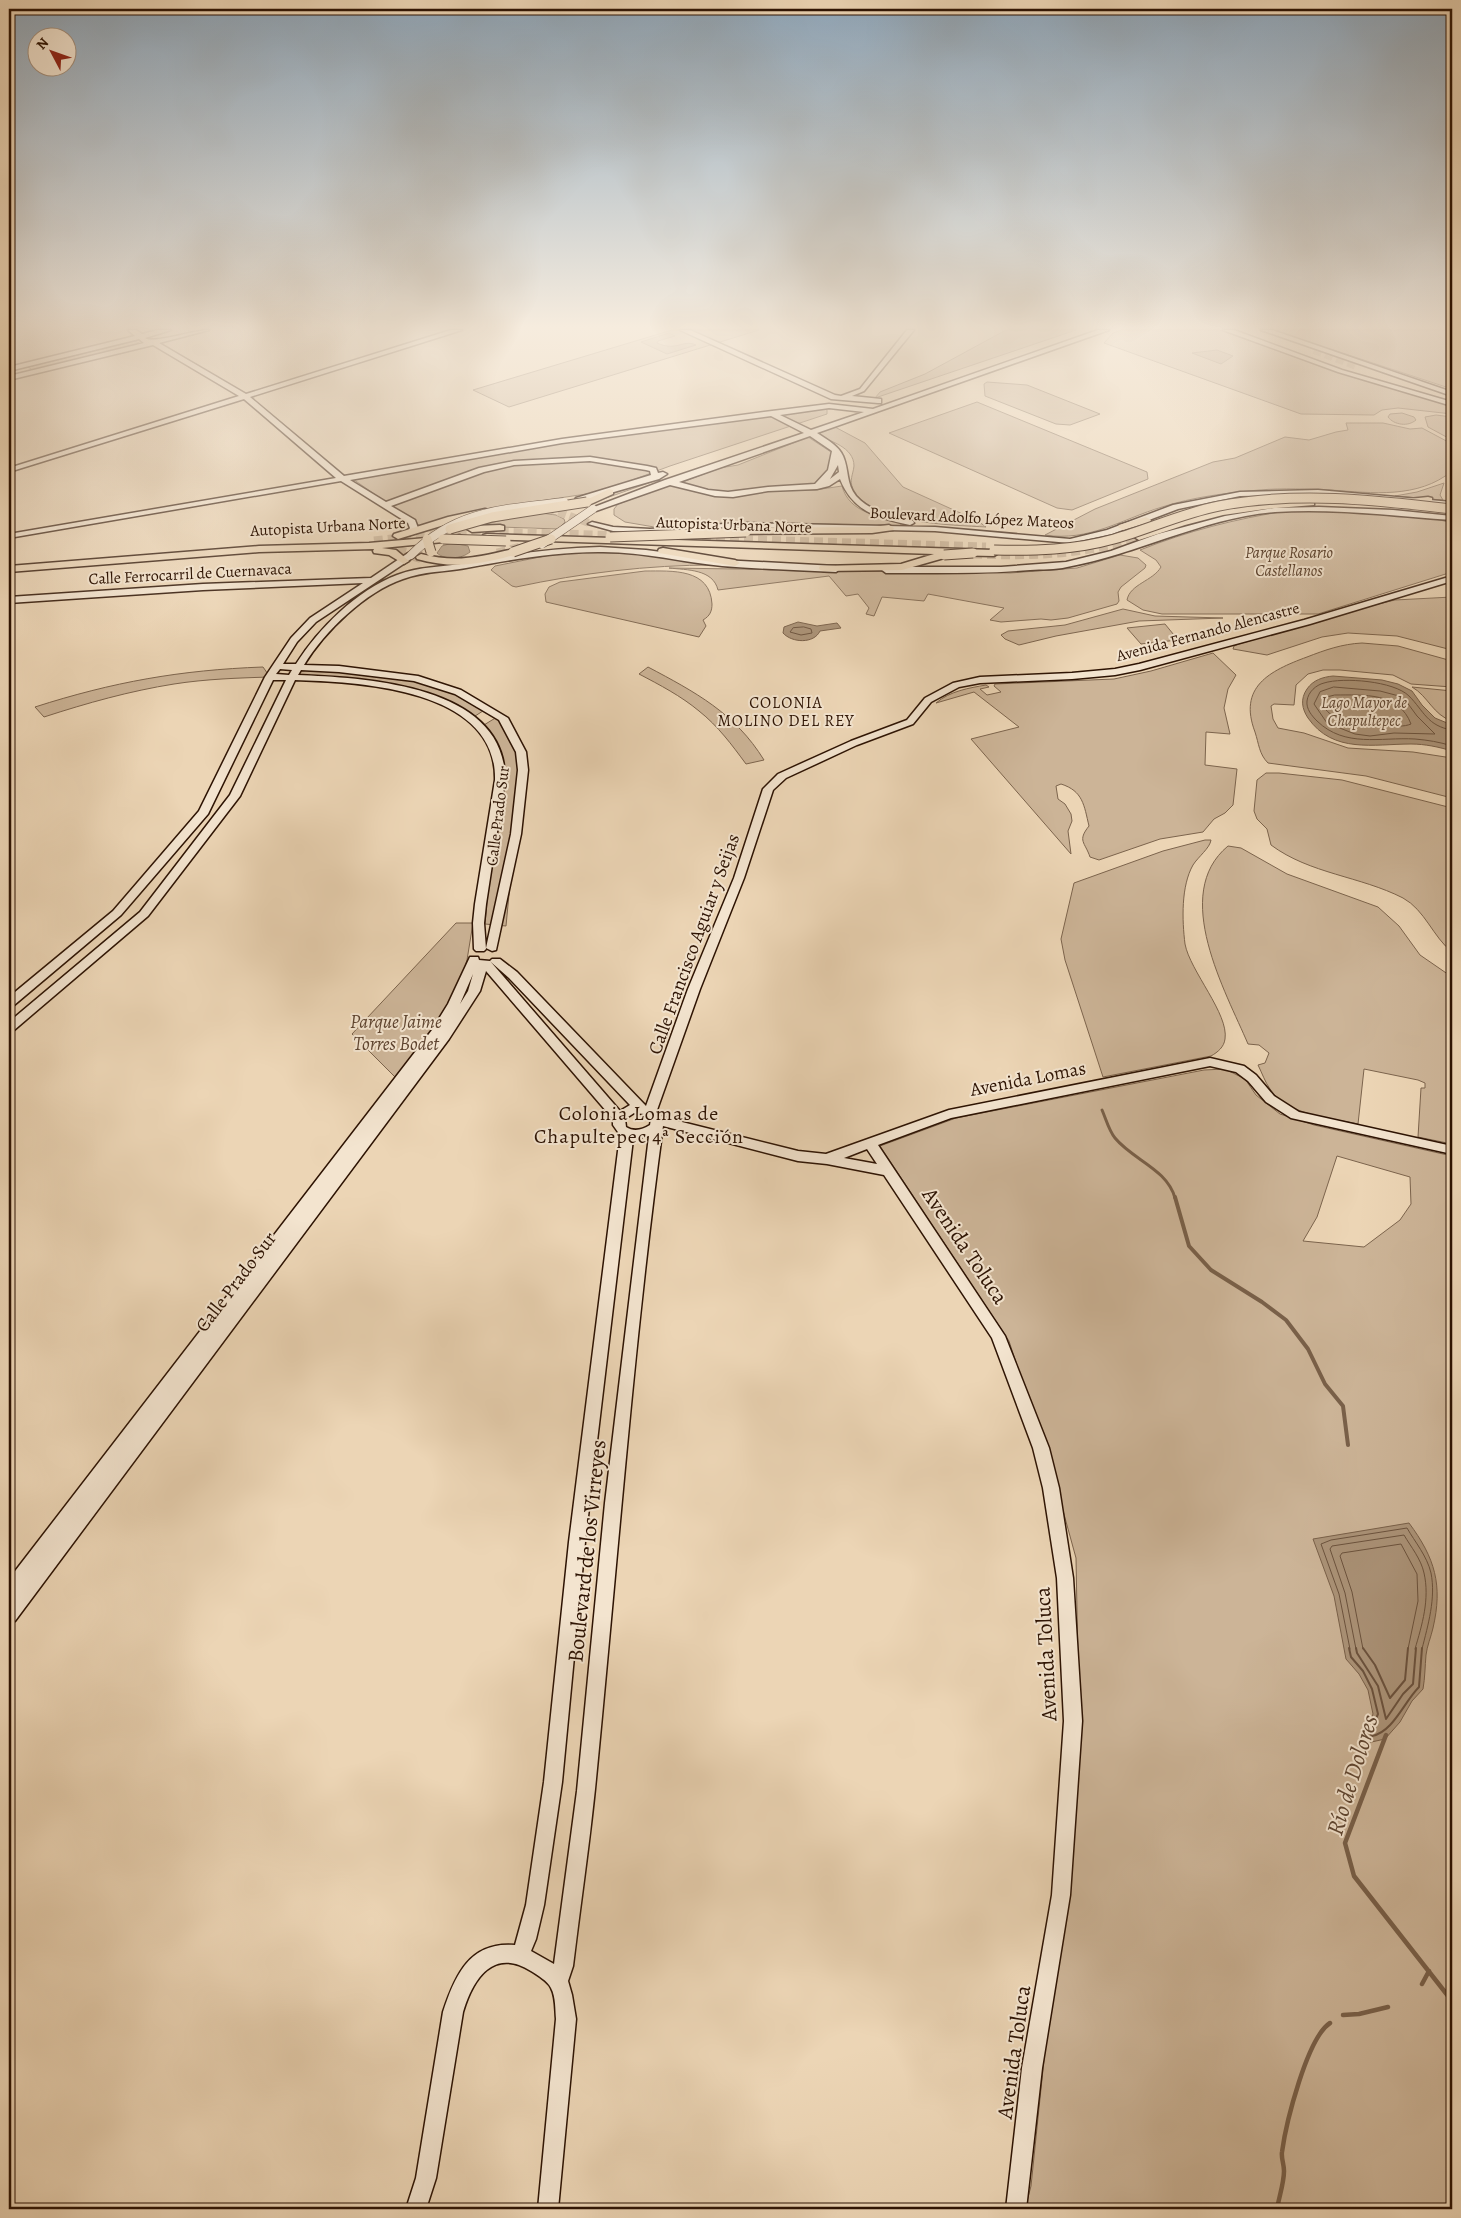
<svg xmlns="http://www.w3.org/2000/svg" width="1461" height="2218" font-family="Alegreya,serif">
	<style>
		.green { fill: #ccb497; stroke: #7c644d; fill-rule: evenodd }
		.water { fill: #ab9378; stroke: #796049 }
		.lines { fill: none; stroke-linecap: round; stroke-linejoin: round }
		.shore-far1 { stroke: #6c533e; stroke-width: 1 }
		.shore { stroke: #6c533e; stroke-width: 2 }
		.stream-far2 { stroke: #796049; stroke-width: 3 }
		.stream-far1 { stroke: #796049; stroke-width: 4 }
		.stream { stroke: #796049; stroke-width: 4.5 }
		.secondary-tunnel { stroke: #c6ae91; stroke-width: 8; stroke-dasharray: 8 4; stroke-linecap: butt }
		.highway-tunnel-far1 { stroke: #c6ae91; stroke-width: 9; stroke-dasharray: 9 5; stroke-linecap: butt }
		.highway-tunnel { stroke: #c6ae91; stroke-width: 12; stroke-dasharray: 12 6; stroke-linecap: butt }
		.secondary-casing { stroke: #2d1303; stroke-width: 3 }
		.highway-casing { stroke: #2d1303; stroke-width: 3 }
		.secondary { fill: #f3e4cf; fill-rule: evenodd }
		.highway { fill: #ecd5b5; fill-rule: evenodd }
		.secondary-bridge-casing { stroke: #2d1303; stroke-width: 9; stroke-linecap: butt }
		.highway-bridge-casing { stroke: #2d1303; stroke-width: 11; stroke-linecap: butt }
		.secondary-bridge { stroke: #f3e4cf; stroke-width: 8 }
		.highway-bridge { stroke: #ecd5b5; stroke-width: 9 }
		.labels { text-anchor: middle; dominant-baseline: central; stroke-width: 4; stroke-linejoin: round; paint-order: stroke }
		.far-street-label { font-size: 16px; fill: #2d1303; stroke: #f3e4cf }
		.far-park-label { font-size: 16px; font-style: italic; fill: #5d432f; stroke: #f3e4cf }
		.far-neighbourhood-label { font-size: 16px; letter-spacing: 1px; fill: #2d1303; stroke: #f3e4cf }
		.far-water-label { font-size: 16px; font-style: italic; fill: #5f4632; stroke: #f3e4cf }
		.street-label { font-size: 19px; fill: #2d1303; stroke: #f3e4cf }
		.park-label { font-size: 19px; font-style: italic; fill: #5d432f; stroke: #f3e4cf }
		.neighbourhood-label { font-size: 20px; letter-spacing: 1px; fill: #2d1303; stroke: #f3e4cf }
		.near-street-label { font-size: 22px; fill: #2d1303; stroke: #f3e4cf }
		.near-water-label { font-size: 24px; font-style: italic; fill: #5f4632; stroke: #f3e4cf }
	</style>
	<rect width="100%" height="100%" fill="#ecd5b5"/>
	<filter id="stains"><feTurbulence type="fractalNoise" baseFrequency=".004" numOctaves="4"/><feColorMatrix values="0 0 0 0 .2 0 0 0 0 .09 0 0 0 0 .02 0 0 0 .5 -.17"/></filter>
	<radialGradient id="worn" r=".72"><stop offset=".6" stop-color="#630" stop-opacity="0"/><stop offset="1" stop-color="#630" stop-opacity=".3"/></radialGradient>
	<path class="green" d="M 672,330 L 759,330 L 509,407 L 473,390 Z
		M 1006,330 L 1076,330 L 875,398 L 880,392 L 925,374 Z
		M 1122,330 L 1220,330 L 1334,371 L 1452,406 L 1452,414 L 1398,408 L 1382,410 L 1374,415 L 1301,414 L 1104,343 L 1113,333 Z
		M 1273,330 L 1452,330 L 1452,389 Z
		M 135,341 L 141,344 L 34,371 L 28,367 Z
		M 987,382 L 1027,385 L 1100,414 L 1070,425 L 1056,424 L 985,396 L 984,384 Z
		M 977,402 L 1147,472 L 1148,479 L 1072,510 L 1057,508 L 889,433 Z
		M 827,407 L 827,414 L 670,466 L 600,492 L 484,509 L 459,515 L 423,528 L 350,477 L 564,442 Z
		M 1402,413 L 1414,417 L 1416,420 C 1408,427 1394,425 1388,417 L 1390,414 Z
		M 1436,415 L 1452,417 L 1452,440 L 1428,427 L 1425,417 Z
		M 1346,423 L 1383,423 L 1410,429 L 1422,428 L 1452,444 L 1452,471 C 1418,499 1372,493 1331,490 C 1308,489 1283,488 1259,490 C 1226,493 1193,497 1162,507 C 1122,519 1089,542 1045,535 L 1095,509 L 1213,462 L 1235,458 L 1285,437 L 1309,440 L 1336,432 L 1348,430 Z
		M 835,427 L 865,443 L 903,487 L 978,521 L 986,527 C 953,525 870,524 853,489 C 849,480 853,475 854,466 C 854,447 830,441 815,434 Z
		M 808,437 L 834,454 L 835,464 L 823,481 L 813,485 L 772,487 L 724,493 L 680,483 L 720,468 L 738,465 Z
		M 655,479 L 657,480 L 595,502 L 541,513 L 556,515 L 564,519 L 565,522 L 558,529 L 500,527 L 457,531 L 611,494 Z
		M 1444,483 L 1440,495 L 1443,500 L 1442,500 L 1395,496 L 1417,492 Z
		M 670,485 L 726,497 L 772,490 L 815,490 L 842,486 C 849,513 879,516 902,523 L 900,526 L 746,522 L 660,528 L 625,522 L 614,515 L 614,509 L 618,504 Z
		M 1286,511 L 1328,511 L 1428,517 L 1452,523 L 1452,572 L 1318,614 L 1162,614 L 1143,610 L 1127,600 C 1130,584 1153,581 1161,567 L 1156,560 L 1140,550 C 1188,531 1235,519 1286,511 Z
		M 581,552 L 645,554 L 715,565 C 647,565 582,573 516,587 L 512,586 L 491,570 L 495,566 L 555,554 Z
		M 1120,555 L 1138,558 L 1146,565 L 1145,568 L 1121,587 L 1118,592 L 1119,601 L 1117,604 L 1068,618 L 1051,620 L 1041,619 L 1001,622 L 990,620 L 1004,608 L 928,594 L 924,601 L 882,597 L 874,616 L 866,614 L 869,608 L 858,594 L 846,596 L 829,576 L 718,590 C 713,569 687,570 669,568 L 1010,573 L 1077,568 Z
		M 645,571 C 672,571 710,568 712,604 C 712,611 710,616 703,620 L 706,626 L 699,637 L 546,602 L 545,594 L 549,587 L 560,582 Z
		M 1452,597 L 1452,650 L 1397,636 L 1348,633 L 1322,637 L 1267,655 L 1233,649 L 1234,646 L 1239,644 L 1349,611 L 1395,600 Z
		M 1123,609 L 1155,616 L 1223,618 L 1139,621 L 1056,636 L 1019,645 L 1005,639 L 1001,635 L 1008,631 L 1065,625 Z
		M 1165,624 L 1178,640 L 1141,644 L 1127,628 Z
		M 1362,643 L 1398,646 L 1452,661 L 1452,687 L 1411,684 L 1393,675 L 1340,670 L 1323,670 L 1308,674 L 1296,685 L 1294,705 L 1274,704 L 1271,706 L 1273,719 L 1278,728 L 1304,733 L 1348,748 L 1413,752 L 1452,758 L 1452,798 L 1366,776 L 1268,763 C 1259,754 1259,744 1255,732 C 1238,687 1269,671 1307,657 C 1325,650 1342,644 1362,643 Z
		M 1213,653 L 1236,675 L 1228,689 L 1224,708 L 1230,734 L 1206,732 L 1205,765 L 1237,769 L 1233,805 L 1225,813 L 1214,819 L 1203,832 L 1160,839 L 1099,860 L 1090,857 C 1085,842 1077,841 1089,826 C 1084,805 1083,791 1061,784 L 1056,786 L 1058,799 L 1065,804 L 1071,814 L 1072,821 L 1068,831 L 1071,854 L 971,739 L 1019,727 L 974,692 L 936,703 C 950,691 969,688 986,685 L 989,687 L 980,689 L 987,695 L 1001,692 L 994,686 L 995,684 L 1114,679 L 1151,671 Z
		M 263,667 L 270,677 C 238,678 206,679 174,684 C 130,691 87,703 44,717 L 35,707 C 113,682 180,670 263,667 Z
		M 299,667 L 414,679 L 452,692 L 486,709 L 472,718 L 441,701 L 388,685 L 292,677 Z
		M 648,667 C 695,692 735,713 764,760 L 746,764 C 732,745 718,726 699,711 C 681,696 660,685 639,674 Z
		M 1412,687 L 1452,691 L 1452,721 C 1433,715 1428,696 1412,687 Z
		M 497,717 L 522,759 L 506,926 L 485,924 L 499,765 L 479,728 Z
		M 1266,773 L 1279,773 L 1342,780 L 1452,808 L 1452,952 C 1433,937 1425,910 1403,898 C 1360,876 1310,874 1271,845 L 1267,829 L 1257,819 L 1254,811 L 1257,780 Z
		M 1205,840 L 1211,840 C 1210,848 1198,857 1193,865 C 1181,886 1182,920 1185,944 C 1190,971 1229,1014 1225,1039 C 1224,1047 1218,1052 1211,1056 L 1103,1077 L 1065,960 L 1061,939 L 1074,883 L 1163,851 Z
		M 1228,846 L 1241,848 L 1287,874 L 1378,907 L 1399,926 L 1420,955 L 1452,977 L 1452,1144 L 1418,1137 L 1421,1088 L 1425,1088 L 1425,1083 L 1418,1080 L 1364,1069 L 1358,1124 C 1330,1118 1287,1115 1270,1089 C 1265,1082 1262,1073 1258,1065 L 1265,1063 L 1269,1053 L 1259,1045 L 1248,1044 C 1226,992 1170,894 1228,846 Z
		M 456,923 L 473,923 L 467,960 L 454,1004 L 399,1081 L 352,1034 Z
		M 1225,1069 L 1245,1079 L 1256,1095 L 1280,1114 L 1314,1125 L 1452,1156 L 1452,2209 L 1025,2209 L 1031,2186 L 1079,1720 L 1076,1558 L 1056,1485 L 1009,1341 L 880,1146 L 956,1118 L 1204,1070 ZM 1337,1156 L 1410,1177 L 1411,1204 L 1400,1220 L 1364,1247 L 1303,1241 L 1317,1217 Z"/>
	<path class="water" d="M 669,333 L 675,336 L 658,341 L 657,343 C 677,352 682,339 696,345 L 667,354 L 641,342 Z
		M 1217,350 L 1233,356 L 1221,364 L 1192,353 Z
		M 452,543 L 468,546 L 470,552 C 461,559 446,561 437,553 L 442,546 Z
		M 798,622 L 817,626 L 837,623 L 841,628 L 820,631 C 814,644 792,643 783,633 L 784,627 Z
		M 1333,676 L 1382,680 L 1398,684 L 1412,691 L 1422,705 L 1435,718 L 1452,725 L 1452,751 C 1439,747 1425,744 1411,744 C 1374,744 1333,754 1308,718 C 1302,709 1300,699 1307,689 C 1313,680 1323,677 1333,676 Z
		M 1409,1523 C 1435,1558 1443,1585 1433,1628 C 1431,1637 1427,1646 1426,1655 C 1425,1666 1425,1678 1423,1689 L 1412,1701 L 1400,1722 L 1385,1739 L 1367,1743 L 1363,1737 L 1373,1714 L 1368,1690 L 1359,1674 L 1346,1659 L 1334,1596 L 1313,1539 Z"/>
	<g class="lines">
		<path class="shore-far1" d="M 804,627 L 811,629 L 812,633 L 801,635 L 790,632 L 793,628 Z
			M 1334,687 L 1380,691 L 1399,696 L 1406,701 L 1417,716 L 1435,734 L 1394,733 L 1370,736 L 1355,734 L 1327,723 L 1314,704 L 1320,692 Z
			M 1335,695 C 1364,695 1399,692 1411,724 C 1404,727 1395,726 1388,726 C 1361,728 1338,727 1321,704 L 1324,698 Z
			M 1452,730 C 1427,726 1424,711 1409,696 C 1394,681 1343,677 1324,683 C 1316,685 1308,692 1307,701 C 1306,709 1312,716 1317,721 C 1345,748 1380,737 1415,739 C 1427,740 1440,742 1452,746
			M 1350,1649 L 1339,1594 L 1321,1544 L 1331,1540 L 1407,1528 C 1415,1542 1427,1556 1431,1573 C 1436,1598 1428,1625 1422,1649
			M 1356,1649 L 1345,1593 L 1330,1549 L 1332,1546 L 1404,1535 C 1411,1547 1421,1559 1424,1573 C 1430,1599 1422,1625 1415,1649
			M 1363,1649 L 1352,1592 L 1340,1556 L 1342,1553 L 1401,1544 L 1417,1574 L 1418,1601 L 1408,1649"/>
		<path class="shore" d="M 1349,1648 L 1351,1657 L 1363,1671 L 1372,1689 L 1378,1714 L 1370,1733 L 1372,1736 C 1393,1732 1404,1702 1419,1687 L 1422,1648
			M 1356,1648 L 1357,1653 L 1378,1686 L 1386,1719 L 1403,1694 L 1413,1684 L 1416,1648
			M 1363,1648 L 1375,1665 L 1390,1698 L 1405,1680 L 1408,1648"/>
		<path class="stream-far2" d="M 1102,1110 C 1106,1119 1109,1131 1115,1138 C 1133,1160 1167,1169 1175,1198"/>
		<path class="stream-far1" d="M 1175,1197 L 1189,1246 L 1211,1270 L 1262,1302 L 1286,1320 L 1308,1349 L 1325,1384 L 1343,1406 L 1348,1445"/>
		<path class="stream" d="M 1386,1735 L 1345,1843 L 1354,1876 L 1452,2001
			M 1422,1984 L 1429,1971
			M 1343,2015 L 1359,2014 L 1388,2007
			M 1277,2209 C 1279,2197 1284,2183 1284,2171 C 1284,2164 1281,2158 1282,2152 C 1286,2123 1307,2038 1330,2023"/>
		<path class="secondary-tunnel" d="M 1314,350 L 1359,367
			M 547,508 L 592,524"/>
		<path class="highway-tunnel-far1" d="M 688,538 L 986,547
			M 374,541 L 425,535 L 493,532 L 626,536
			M 397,550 L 418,556
			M 497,553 L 529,545
			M 973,554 C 1030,556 1084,555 1139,537"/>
		<path class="highway-tunnel" d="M 414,555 L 421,557"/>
		<g class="secondary-casing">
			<path id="secondary" d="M 128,330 L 136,330 L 142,334 L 158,330 L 171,330 L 145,338 C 154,344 194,330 209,330 L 159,343 L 246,394 L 451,330 L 462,330 L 250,397 L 344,476 L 562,439 L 772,411 L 829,404 L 873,409 L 1098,330 L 1109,330 L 817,433 C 826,439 839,446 843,456 C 849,469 846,484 856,496 C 870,512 893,516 913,521 L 914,523 L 910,525 C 878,518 853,512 840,479 L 829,486 L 817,489 L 768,491 L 733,497 L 715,496 L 670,485 L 596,511 L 589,509 L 665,480 L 804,433 L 771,416 L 562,443 L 350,480 L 386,502 L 479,468 L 514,461 L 590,457 L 647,466 L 656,468 L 658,473 L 663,472 L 667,474 L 659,479 L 579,502 L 575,500 L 576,498 L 651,475 L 650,471 L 646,470 L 590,461 L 514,465 L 484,472 L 391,506 L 415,520 L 418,528 L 410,535 L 406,533 L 410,528 L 408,523 L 341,481 L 9,538 L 9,534 L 336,478 L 244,399 L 9,472 L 9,468 L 239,396 L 153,345 L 9,380 L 9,376 L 144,343 L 139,339 L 9,371 L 9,367 L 135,336 ZM 829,408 L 864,412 L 811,430 L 780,415 ZM 810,436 L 832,451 L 828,470 L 815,484 L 768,487 L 728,492 L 708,490 L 679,482 ZM 838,465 L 839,472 L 830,479 Z
				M 680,330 L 690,330 L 835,395 L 841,396 L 860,389 L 907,330 L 914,330 L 864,391 L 852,396 L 881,399 L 881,403 L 878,403 L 831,399 Z
				M 1223,330 L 1234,330 L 1342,370 L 1452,402 L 1452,406 L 1338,372 Z
				M 1261,330 L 1272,330 L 1452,392 L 1452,396 Z
				M 1318,490 L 1452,502 L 1452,506 L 1318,494 L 1240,496 L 1178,509 L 1112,534 L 1070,543 L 935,531 L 739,527 L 650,533 L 613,531 L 588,524 L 592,522 L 613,527 L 650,529 L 739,523 L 935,527 L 1070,539 L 1107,530 L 1173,505 L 1240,492 Z
				M 1319,507 L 1393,510 L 1452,516 L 1452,520 C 1393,516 1334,508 1275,512 C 1203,518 1138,554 1067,567 C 1055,570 1042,569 1030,570 C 982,574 934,573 886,573 L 882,570 L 886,567 L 1001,567 L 1066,562 L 1111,551 L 1158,534 L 1225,516 L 1274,508 Z
				M 600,547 L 646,550 L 722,560 L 836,566 L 840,569 L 836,572 C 798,570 760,569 722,566 C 681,562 640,551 598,552 C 554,552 510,560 466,568 C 445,572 424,571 403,579 C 365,592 325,631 304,665 L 339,666 L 418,676 L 461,690 L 508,718 L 526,752 L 528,770 L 521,834 L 496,950 L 492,951 L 486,948 L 511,834 L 518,770 L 516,752 L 499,720 L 455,694 L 414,681 L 339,672 L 301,670 L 298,675 C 367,678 506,685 505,780 L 486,904 L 484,923 L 486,949 L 484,951 L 476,951 L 474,949 L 473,923 L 475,904 L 495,780 C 497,689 361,682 295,680 L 240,796 L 148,916 L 13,1031 L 9,1032 L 9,1022 L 140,912 L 230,795 L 286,680 L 273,680 L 208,814 L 121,915 L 13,1006 L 9,1007 L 9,997 L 113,911 L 199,811 L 265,677 L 291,638 L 310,618 L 363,583 L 203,590 L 9,603 L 9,597 L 203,584 L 371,578 L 408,553 L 414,553 L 414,557 L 316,622 L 297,642 L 283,664 L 296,664 C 318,629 357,590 397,575 C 420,566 444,567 468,563 C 512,554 555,548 600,547 ZM 280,669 L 292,670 L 289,675 L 276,674 Z
				M 1452,576 L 1452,581 L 1310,624 L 1140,670 L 1115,675 L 1072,679 L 980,683 L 959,687 L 931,702 L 913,724 L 857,745 L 786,778 L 773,790 L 744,878 L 700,989 L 657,1110 L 662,1117 L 798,1151 L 826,1154 L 949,1110 L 1210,1058 L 1244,1066 L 1256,1075 L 1274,1096 L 1299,1112 L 1452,1146 L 1452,1154 L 1291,1118 L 1266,1102 L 1248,1081 L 1236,1072 L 1210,1066 L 951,1118 L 878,1145 L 1005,1336 L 1049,1448 L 1059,1488 L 1073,1578 L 1082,1721 L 1070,1895 L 1042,2068 L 1026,2209 L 1006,2209 L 1022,2068 L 1052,1895 L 1064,1721 L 1057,1578 L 1043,1488 L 1033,1448 L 992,1338 L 884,1175 L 827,1164 L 798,1161 L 663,1126 C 633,1346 617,1568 595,1789 C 589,1848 580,1907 573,1966 L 568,1981 L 572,1995 L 576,2019 L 558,2209 L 538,2209 L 556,2019 C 555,2010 556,1997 551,1988 C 548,1981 537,1975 531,1971 C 493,1947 473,1979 463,2012 L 436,2178 L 426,2209 L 406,2209 L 416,2178 L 443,2012 C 455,1975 470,1941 515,1945 L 526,1905 L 544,1782 L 569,1542 L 620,1135 L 613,1125 L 613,1119 L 486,971 L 480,991 L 449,1039 L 15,1621 L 9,1623 L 9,1604 L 14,1596 L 9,1598 L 9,1579 L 432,1030 L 448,1004 L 470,957 L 478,957 L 479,960 L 490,961 L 620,1111 L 630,1105 L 509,978 L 492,963 L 490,961 L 492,959 L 500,959 L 517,972 L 646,1106 L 688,989 L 734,878 L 763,789 L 778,774 L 851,741 L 907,720 L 925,698 L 953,683 L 980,677 L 1072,673 L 1115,669 L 1139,664 L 1304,620 ZM 473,974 L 468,991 L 460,1004 ZM 634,1113 L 644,1114 L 651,1119 L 650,1125 C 642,1130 634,1132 626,1127 L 625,1119 ZM 649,1136 L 605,1503 L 577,1791 L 554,1964 L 531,1951 L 536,1939 L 544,1905 L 562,1782 L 585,1542 L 633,1139 ZM 867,1149 L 877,1164 L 844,1158 Z"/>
		</g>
		<g class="highway-casing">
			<path id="highway" d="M 609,489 L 613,490 L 613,494 L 591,504 L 587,505 L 582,502 Z
				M 1428,497 L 1432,498 L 1432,502 L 1409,505 L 1404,502 L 1409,499 Z
				M 1310,500 L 1314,501 L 1314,505 L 1265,509 L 1223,515 L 1185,525 L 1139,540 L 1134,537 C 1140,531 1153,528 1162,525 C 1211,510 1259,502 1310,500 Z
				M 485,509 L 489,510 L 489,514 L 454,522 L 398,539 L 393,536 L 394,534 L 448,517 Z
				M 1146,517 L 1151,520 L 1150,522 L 1123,530 L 1118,527 L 1119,525 Z
				M 500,525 L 504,526 L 504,530 L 472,532 L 467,529 L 472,526 Z
				M 889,525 L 894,528 L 893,530 L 872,533 L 729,534 L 724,531 L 729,528 L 872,527 Z
				M 487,534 L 994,550 L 999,553 L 994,556 L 944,555 L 944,558 L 902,570 L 824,571 L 820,570 L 819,568 L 820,566 L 901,564 L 934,554 L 483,539 L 483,535 Z
				M 460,535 L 465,538 L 464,540 L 382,548 L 396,550 L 409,561 L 404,564 L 389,555 L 374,553 L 373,551 L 374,549 L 259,552 L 9,572 L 9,566 L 259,546 L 369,543 Z
				M 663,548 L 735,560 L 740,563 L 735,566 L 659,553 L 658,551 L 659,549 Z
				M 513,549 L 518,552 L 517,554 C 482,565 452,569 417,559 L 416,557 L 421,554 C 457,563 478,557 513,549 Z"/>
		</g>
		<use href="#secondary" class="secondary"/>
		<use href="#highway" class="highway"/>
		<g class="secondary-bridge-casing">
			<path id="secondary-bridge" d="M 542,544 L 593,509
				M 411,555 C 456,510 504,509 564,502"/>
		</g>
		<g class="highway-bridge-casing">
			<path id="highway-bridge" d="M 450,529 L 492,517 L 587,502
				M 610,537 L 746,532
				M 427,539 L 431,552
				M 443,539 L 506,541
				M 994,550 C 1034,551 1075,550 1114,539 C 1149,529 1183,513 1219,506 C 1296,491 1375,500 1452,509
				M 513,552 L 551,539
				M 944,555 L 973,553"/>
		</g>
		<use href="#secondary-bridge" class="secondary-bridge"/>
		<use href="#highway-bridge" class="highway-bridge"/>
	</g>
	<linearGradient id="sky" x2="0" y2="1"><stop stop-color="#8fa7bb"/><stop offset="0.51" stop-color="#f6ecde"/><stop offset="1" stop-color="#f6ecde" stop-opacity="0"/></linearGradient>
	<rect width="1461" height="641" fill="url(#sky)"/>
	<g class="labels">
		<g class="far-street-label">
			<text transform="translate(972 518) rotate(3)">Boulevard Adolfo López Mateos</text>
			<text transform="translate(734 525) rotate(2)">Autopista Urbana Norte</text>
			<text transform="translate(328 527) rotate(-3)">Autopista Urbana Norte</text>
			<text transform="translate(190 574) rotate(-3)">Calle Ferrocarril de Cuernavaca</text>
			<text transform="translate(1208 632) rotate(-15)">Avenida Fernando Alencastre</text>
			<text transform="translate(498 816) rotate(-83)">Calle Prado Sur</text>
		</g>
		<g class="far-park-label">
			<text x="1289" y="553">Parque Rosario<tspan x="1289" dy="18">Castellanos</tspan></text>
		</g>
		<g class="far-neighbourhood-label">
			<text x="786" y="703">COLONIA<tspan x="786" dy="18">MOLINO DEL REY</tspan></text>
		</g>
		<g class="far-water-label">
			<text x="1364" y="703">Lago Mayor de<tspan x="1364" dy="18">Chapultepec</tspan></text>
		</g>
		<g class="street-label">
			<text transform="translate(694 944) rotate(-70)">Calle Francisco Aguiar y Seijas</text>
			<text transform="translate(1028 1079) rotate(-11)">Avenida Lomas</text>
			<text transform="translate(236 1282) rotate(-53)">Calle Prado Sur</text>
		</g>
		<g class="park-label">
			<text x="396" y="1022">Parque Jaime<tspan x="396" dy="22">Torres Bodet</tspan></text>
		</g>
		<g class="neighbourhood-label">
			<text x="639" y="1113">Colonia Lomas de<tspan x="639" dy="23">Chapultepec 4ª Sección</tspan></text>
		</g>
		<g class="near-street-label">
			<text transform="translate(965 1246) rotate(56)">Avenida Toluca</text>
			<text transform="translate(587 1551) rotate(-84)">Boulevard de los Virreyes</text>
			<text transform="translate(1046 1654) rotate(-93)">Avenida Toluca</text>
			<text transform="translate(1014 2052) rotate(-82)">Avenida Toluca</text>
		</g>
		<g class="near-water-label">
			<text transform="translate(1352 1775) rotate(-73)">Río de Dolores</text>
		</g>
	</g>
	<rect width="1461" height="2218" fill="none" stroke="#ecd5b5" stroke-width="30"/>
	<rect x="10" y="10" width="1441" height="2198" fill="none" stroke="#2d1303" stroke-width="2.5"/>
	<rect x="15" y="15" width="1431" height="2188" fill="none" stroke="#2d1303"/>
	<g transform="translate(52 52) rotate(311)"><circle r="24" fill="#f3e4cf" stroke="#a4907d"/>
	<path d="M0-4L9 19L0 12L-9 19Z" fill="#8f2418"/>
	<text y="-8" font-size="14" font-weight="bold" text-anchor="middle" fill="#2d1303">N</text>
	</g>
	<rect width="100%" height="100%" filter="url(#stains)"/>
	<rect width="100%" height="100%" fill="url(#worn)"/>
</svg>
